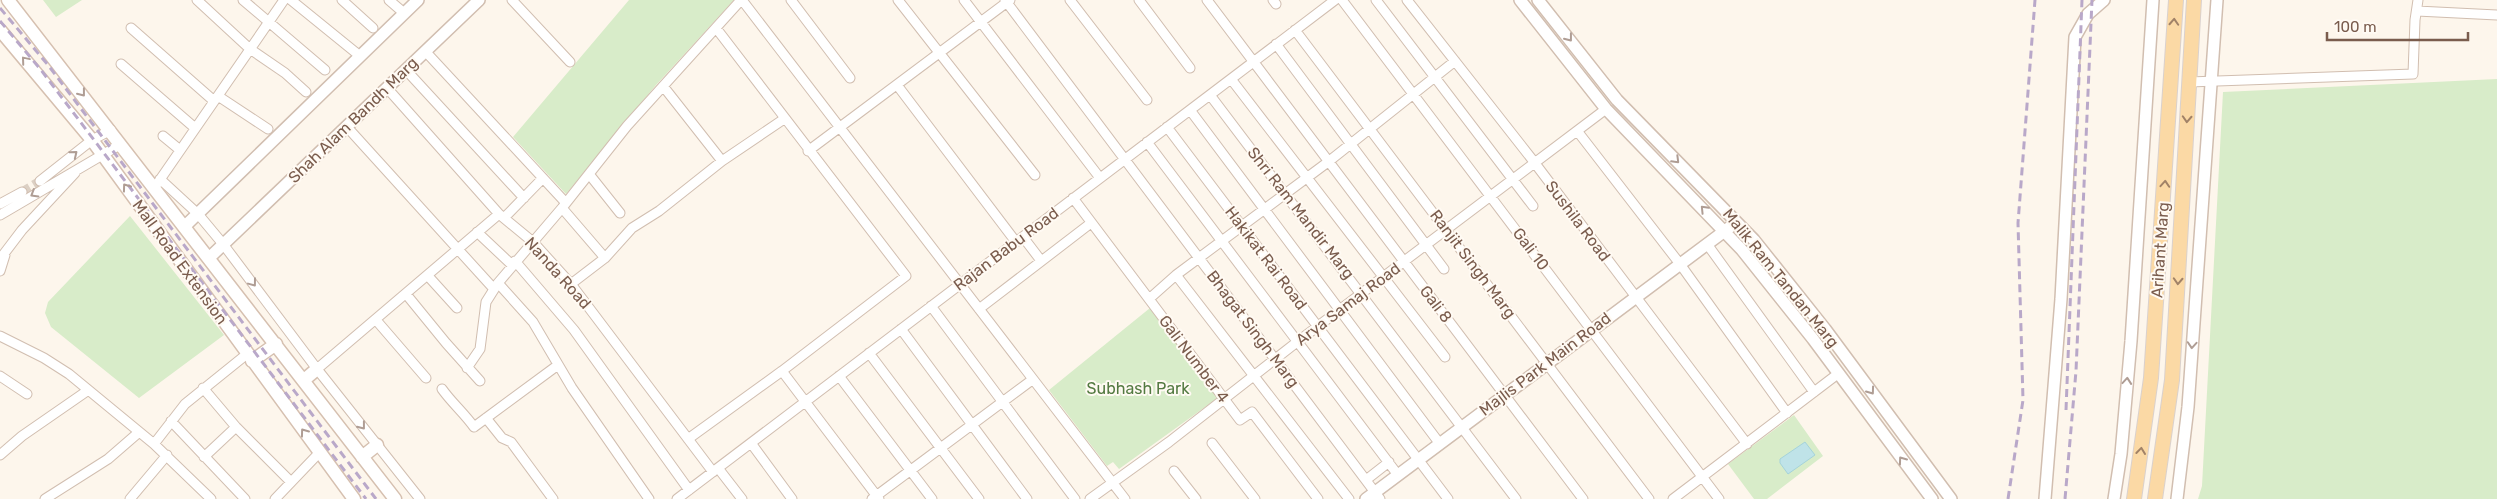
<svg xmlns="http://www.w3.org/2000/svg" width="2497" height="499" font-family="Rubik,sans-serif">
	<style>
		.green { fill: #d8ecc9 }
		.water { fill: #bfe3e8; stroke: #a5d3da }
		.lines { fill: none; stroke-linecap: round; stroke-linejoin: round }
		.minor-tunnel { stroke: #dcd0c4; stroke-width: 9; stroke-dasharray: 9 4.5; stroke-linecap: butt }
		.minor-casing { stroke: #d1beb0; stroke-width: 11 }
		.tertiary-casing { stroke: #d1beb0; stroke-width: 14 }
		.secondary-casing { stroke: #d6c0b0; stroke-width: 15 }
		.primary-casing { stroke: #dad1cd; stroke-width: 16 }
		.minor { stroke: #fff; stroke-width: 9 }
		.tertiary { stroke: #fff; stroke-width: 11 }
		.secondary { stroke: #fff; stroke-width: 12 }
		.primary { stroke: #fbd9a5; stroke-width: 14 }
		.rail { stroke: #b9a8c9; stroke-width: 3; stroke-dasharray: 8 5; stroke-linecap: butt }
		.oneway { stroke: #a18267 }
		.oneway2 { stroke: #af9d94 }
		.labels { text-anchor: middle; dominant-baseline: central; stroke-width: 4; stroke-linejoin: round; paint-order: stroke }
		.street-label { font-size: 16px; fill: #7a5c4d; stroke: #fffaf3 }
		.park-label { font-size: 16px; fill: #537a41; stroke: #fffaf3 }
	</style>
	<rect width="100%" height="100%" fill="#fdf6ec"/>
	<path class="green" d="M 43,0 L 82,0 L 56,17 Z
		M 629,0 L 734,0 L 656,85 L 566,194 L 513,137 Z
		M 2497,79 L 2497,499 L 2198,499 L 2202,486 L 2223,92 Z
		M 130,216 L 224,335 L 139,398 L 51,327 L 45,313 L 48,302 Z
		M 1150,308 L 1219,397 L 1119,469 L 1113,462 L 1107,466 L 1049,390 Z
		M 1794,415 L 1823,456 L 1767,499 L 1754,499 L 1728,464 Z"/>
	<path class="water" d="M 1805,442 L 1815,455 L 1788,474 L 1780,463 L 1780,459 Z"/>
	<g class="lines">
		<path class="minor-tunnel" d="M 22,192 L 40,181"/>
		<g class="minor-casing">
			<path id="minor" d="M 197,0 L 250,49 L 285,73 L 306,92
				M 243,0 L 325,70
				M 291,0 L 360,56
				M 342,0 L 373,28
				M 389,0 L 404,13
				M 512,0 L 570,62
				M 742,0 L 1125,499
				M 791,0 L 850,78
				M 898,0 L 1035,175
				M 964,0 L 1100,178
				M 1005,0 L 1380,499
				M 1070,0 L 1147,100
				M 1139,0 L 1190,68
				M 1207,0 L 1583,499
				M 1273,0 L 1276,4
				M 1342,0 L 1719,499
				M 1376,0 L 1533,206
				M 1407,0 L 1531,158 L 1747,444
				M 2417,11 L 2497,15
				M 131,28 L 214,101
				M 1295,30 L 1649,499
				M 1276,44 L 1444,269
				M 425,51 L 566,203
				M 121,64 L 195,128
				M 406,70 L 524,198
				M 1231,79 L 1445,357
				M 2189,82 L 2413,74 L 2415,20 L 2418,0
				M 897,85 L 1016,242
				M 663,86 L 722,161
				M 387,88 L 499,214 L 533,242 L 571,284 L 713,472
				M 1210,95 L 1516,499
				M 218,96 L 268,129
				M 1190,110 L 1440,444
				M 347,127 L 494,289
				M 1167,127 L 1448,499
				M 1578,132 L 1680,264 L 1787,413
				M 163,136 L 180,150
				M 1147,142 L 1398,475
				M 808,151 L 1010,0
				M 589,174 L 620,213
				M 160,179 L 198,214 L 223,244 L 317,369 L 420,499
				M 40,181 L 92,140 L 111,130
				M 157,184 L 284,0
				M 1073,198 L 1240,420 L 1252,412 L 1318,499
				M 0,204 L 22,192
				M 562,208 L 605,258
				M 0,215 L 121,144
				M 504,218 L 543,178
				M 477,232 L 512,265
				M 1023,237 L 1039,258
				M 1707,244 L 1814,392
				M 0,259 L 22,230 L 75,173
				M 515,261 L 574,330 L 689,490
				M 0,271 L 5,255
				M 1176,275 L 1349,499
				M 428,276 L 457,308
				M 498,283 L 533,322 L 572,388 L 649,499
				M 571,284 L 605,258 L 632,228 L 659,211 L 722,161 L 784,119
				M 406,294 L 446,343 L 480,381
				M 1149,299 L 1176,275 L 1328,162 L 1455,61
				M 931,306 L 1075,499
				M 979,309 L 1091,223
				M 376,320 L 426,378
				M 901,329 L 1027,499
				M 0,336 L 44,358 L 69,374 L 154,444 L 211,499
				M 869,353 L 979,499
				M 467,368 L 480,349 L 486,302 L 498,283 L 562,208 L 627,126 L 741,0
				M 317,369 L 499,214
				M 782,371 L 879,499
				M 0,376 L 27,394
				M 839,376 L 932,499
				M 203,388 L 236,427 L 291,482
				M 442,389 C 452,403 464,413 474,427 L 558,365
				M 486,418 L 502,438 L 511,442 L 553,499
				M 171,421 L 245,499
				M 688,439 L 782,371 L 906,276 L 716,28
				M 751,443 L 792,499
				M 1212,443 L 1255,499
				M 154,444 L 185,404 L 247,354
				M 0,455 L 22,436 L 87,391
				M 204,457 L 236,427
				M 718,468 L 742,499
				M 1174,471 L 1196,499
				M 1366,480 L 1389,462
				M 45,499 L 108,459 L 138,433
				M 130,499 L 167,455
				M 275,499 L 319,453
				M 677,499 L 1335,0
				M 872,499 L 1032,380
				M 1090,499 L 1169,442 L 1297,342 L 1606,109
				M 1673,499 L 1839,373"/>
		</g>
		<g class="tertiary-casing">
			<path id="tertiary" d="M 1520,0 L 1606,109 L 1742,250 L 1813,339 L 1932,499
				M 1538,0 L 1617,100 L 1754,240 L 1825,329 L 1951,499
				M 184,227 L 418,0
				M 209,258 L 479,0
				M 1366,499 L 1730,227
				M 2045,499 L 2061,299 L 2075,37 L 2088,14 L 2104,0
				M 2114,499 L 2121,454 L 2131,341 L 2153,0
				M 2177,499 L 2188,407 L 2217,0"/>
		</g>
		<g class="secondary-casing">
			<path id="secondary" d="M 8,0 L 395,499
				M 0,30 L 92,140 L 354,499
				M 252,361 L 276,344
				M 304,380 L 317,369
				M 362,457 L 377,445"/>
		</g>
		<g class="primary-casing">
			<path id="primary" d="M 2134,499 L 2151,378 L 2176,0
				M 2155,499 L 2172,380 L 2194,0"/>
		</g>
		<use href="#minor" class="minor"/>
		<use href="#tertiary" class="tertiary"/>
		<use href="#secondary" class="secondary"/>
		<use href="#primary" class="primary"/>
		<path class="rail" d="M 0,8 L 48,65 L 376,499
			M 0,21 L 41,70 L 366,499
			M 2066,410 L 2082,0
			M 2008,499 L 2023,400 L 2018,223 L 2035,0
			M 2065,499 L 2076,371 L 2092,0"/>
	</g>
	<defs><path id="oneway-chevron" d="M-2-3.5L2.5 0L-2 3.5" fill="none" stroke-width="1.6" stroke-linecap="round" stroke-linejoin="round" transform="scale(1.25)"/></defs>
	<g class="oneway">
		<use href="#oneway-chevron" transform="translate(2174 22) rotate(-87)"/>
		<use href="#oneway-chevron" transform="translate(2187 119) rotate(93)"/>
		<use href="#oneway-chevron" transform="translate(2165 184) rotate(-86)"/>
		<use href="#oneway-chevron" transform="translate(2178 281) rotate(93)"/>
		<use href="#oneway-chevron" transform="translate(2141 451) rotate(-83)"/>
	</g>
	<g class="oneway2">
		<use href="#oneway-chevron" transform="translate(1569 38) rotate(52)"/>
		<use href="#oneway-chevron" transform="translate(25 60) rotate(-130)"/>
		<use href="#oneway-chevron" transform="translate(82 93) rotate(52)"/>
		<use href="#oneway-chevron" transform="translate(74 154) rotate(-39)"/>
		<use href="#oneway-chevron" transform="translate(1676 160) rotate(45)"/>
		<use href="#oneway-chevron" transform="translate(126 187) rotate(-126)"/>
		<use href="#oneway-chevron" transform="translate(34 194) rotate(149)"/>
		<use href="#oneway-chevron" transform="translate(1704 209) rotate(-134)"/>
		<use href="#oneway-chevron" transform="translate(253 283) rotate(53)"/>
		<use href="#oneway-chevron" transform="translate(2192 345) rotate(94)"/>
		<use href="#oneway-chevron" transform="translate(2127 381) rotate(-85)"/>
		<use href="#oneway-chevron" transform="translate(1871 391) rotate(54)"/>
		<use href="#oneway-chevron" transform="translate(362 426) rotate(52)"/>
		<use href="#oneway-chevron" transform="translate(304 432) rotate(-126)"/>
		<use href="#oneway-chevron" transform="translate(1902 460) rotate(-126)"/>
	</g>
	<g class="labels">
		<g class="street-label">
			<text transform="translate(353 120) rotate(-44)">Shah Alam Bandh Marg</text>
			<text transform="translate(1301 213) rotate(52)">Shri Ram Mandir Marg</text>
			<text transform="translate(1578 221) rotate(53)">Sushila Road</text>
			<text transform="translate(1006 249) rotate(-37)">Rajan Babu Road</text>
			<text transform="translate(1531 249) rotate(53)">Gali 10</text>
			<text transform="translate(2160 250) rotate(-86)">Arihant Marg</text>
			<text transform="translate(1266 258) rotate(53)">Hakikat Rai Road</text>
			<text transform="translate(180 262) rotate(54)">Mall Road Extension</text>
			<text transform="translate(1473 264) rotate(53)">Ranjit Singh Marg</text>
			<text transform="translate(558 273) rotate(48)">Nanda Road</text>
			<text transform="translate(1781 278) rotate(51)">Malik Ram Tandan Marg</text>
			<text transform="translate(1348 304) rotate(-37)">Arya Samaj Road</text>
			<text transform="translate(1436 304) rotate(53)">Gali 8</text>
			<text transform="translate(1253 329) rotate(53)">Bhagat Singh Marg</text>
			<text transform="translate(1194 359) rotate(53)">Gali Number 4</text>
			<text transform="translate(1545 364) rotate(-37)">Majlis Park Main Road</text>
		</g>
		<g class="park-label">
			<text x="1138" y="388">Subhash Park</text>
		</g>
	</g>
	<path d="M2327 32v8h141v-8" fill="none" stroke="#7a5c4d" stroke-width="2.5"/>
	<text x="2334" y="32" font-size="15" fill="#7a5c4d" stroke="#fffaf3" stroke-width="4" paint-order="stroke">100 m</text>
</svg>
